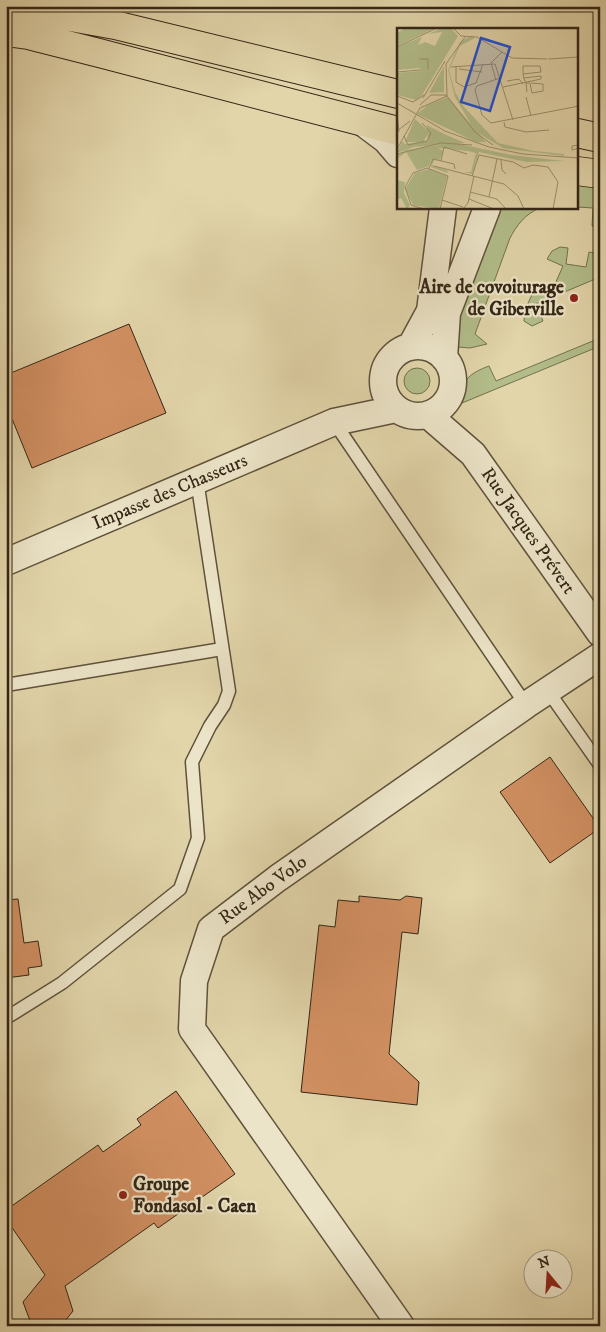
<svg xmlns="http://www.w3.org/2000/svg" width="606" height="1332" font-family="'IM FELL DW Pica',serif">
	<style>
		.green { fill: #b2bd8a; stroke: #727250 }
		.building { fill: #d29062; stroke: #332616 }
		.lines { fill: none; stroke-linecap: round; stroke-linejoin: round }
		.lane-casing { stroke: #5f523b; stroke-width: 15 }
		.street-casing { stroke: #5f523b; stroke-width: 29 }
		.primary-casing { stroke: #332616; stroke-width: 30 }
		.lane { stroke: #ece4c8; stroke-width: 12 }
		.street { stroke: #ece4c8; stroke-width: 26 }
		.primary { stroke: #e2d5aa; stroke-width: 28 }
		.poi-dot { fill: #8f2418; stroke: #ece4c8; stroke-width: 2 }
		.labels { text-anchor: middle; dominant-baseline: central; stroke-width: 4.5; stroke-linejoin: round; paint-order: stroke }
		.poi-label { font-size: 19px; font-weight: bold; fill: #332616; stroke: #ece4c8; text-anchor: end }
		.street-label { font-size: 19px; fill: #332616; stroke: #ece4c8 }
		.inset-road { fill: none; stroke: #9c8f6f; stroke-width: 1 }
		.view { fill: #1d4ed8; fill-opacity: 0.15; stroke: #1d4ed8; stroke-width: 2.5 }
		.inset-edge { fill: none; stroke: #332616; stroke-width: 2.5 }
	</style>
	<rect width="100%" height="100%" fill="#e2d5aa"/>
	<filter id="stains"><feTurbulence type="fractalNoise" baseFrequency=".004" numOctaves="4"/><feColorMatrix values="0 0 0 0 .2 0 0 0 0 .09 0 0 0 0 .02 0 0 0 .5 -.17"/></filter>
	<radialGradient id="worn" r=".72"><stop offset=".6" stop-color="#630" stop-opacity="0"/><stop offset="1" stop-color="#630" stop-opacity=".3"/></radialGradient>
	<path class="green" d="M 577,181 L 600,184 L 600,227 L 592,226 L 593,208 L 577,207 Z
		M 500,208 L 540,208 C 525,214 517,225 510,238 L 475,334 L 487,344 L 470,348 L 458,347 L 453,316 Z
		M 560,247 L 568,248 L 566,264 L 586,267 L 589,252 L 600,254 L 600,277 L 536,304 L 543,321 L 532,326 L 524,321 L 525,310 L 535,288 L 551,293 L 563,266 L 547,259 L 552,251 Z
		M 600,338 L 600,346 L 462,403 C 459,381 470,373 489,366 L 496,381 Z
		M404 381a13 13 0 1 1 26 0a13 13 0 1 1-26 0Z"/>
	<path class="building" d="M 129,324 L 166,413 L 32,468 L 6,404 L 6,375 Z
		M 550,757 L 600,828 L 550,863 L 500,792 Z
		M 359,896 L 400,900 L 406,896 L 422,898 L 418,934 L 402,932 L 389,1054 L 419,1082 L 417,1105 L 301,1092 L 319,925 L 335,927 L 338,900 L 359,902 Z
		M 18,899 L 24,943 L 38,941 L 42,966 L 28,968 L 29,975 L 6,978 L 6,900 Z
		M 176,1091 L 235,1174 L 158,1228 L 154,1223 L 65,1286 L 73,1311 L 61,1326 L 32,1326 L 23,1302 L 45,1275 L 6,1219 L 6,1210 L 98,1145 L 103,1152 L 141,1125 L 137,1119 Z"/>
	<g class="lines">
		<g class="lane-casing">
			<path id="lane" d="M 334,422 L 526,705
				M 6,685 L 222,649
				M 548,691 L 600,765
				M 6,1018 L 62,983 L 180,889 L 198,838 L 192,762 L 210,726 L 224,705 L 229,691 L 197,480"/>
		</g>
		<g class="street-casing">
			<path id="street" d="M 362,122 L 386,140 L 398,154
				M383 381a35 35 0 1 1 70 0a35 35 0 1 1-70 0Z
				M 411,346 L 430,311 L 443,208
				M 444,358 L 447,313 L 487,208
				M 428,415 L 473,454 L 600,633
				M 6,562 L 334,422 L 396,409
				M 401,1326 L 192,1029 L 194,981 L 211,929 L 278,878 L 526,705 L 600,656"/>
		</g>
		<g class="primary-casing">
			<path id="primary" d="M 10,6 L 115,25 L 398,94
				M 6,32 L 28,35 L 103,54 L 398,131
				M 577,133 L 600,138
				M 577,171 L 600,174"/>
		</g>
		<use href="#lane" class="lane"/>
		<use href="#street" class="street"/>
		<use href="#primary" class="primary"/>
	</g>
	<g class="poi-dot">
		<circle cx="574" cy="298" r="5"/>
		<circle cx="123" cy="1195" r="5"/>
	</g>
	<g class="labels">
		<g class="poi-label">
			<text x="564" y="287">Aire de covoiturage<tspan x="564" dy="22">de Giberville</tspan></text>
			<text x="133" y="1184" text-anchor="start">Groupe<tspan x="133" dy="22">Fondasol - Caen</tspan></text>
		</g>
		<g class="street-label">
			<text transform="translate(170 492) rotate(-23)">Impasse des Chasseurs</text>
			<text transform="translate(528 531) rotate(55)">Rue Jacques Prévert</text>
			<text transform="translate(263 890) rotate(-36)">Rue Abo Volo</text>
		</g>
	</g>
	<g transform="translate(397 28)">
		<rect width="181" height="181" fill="#e2d5aa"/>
		<path d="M 8,0 L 38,0 L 0,18 L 0,5 ZM 45,0 L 54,0 L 61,8 L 25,67 L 19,72 L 0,67 L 0,45 L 23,43 L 23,40 L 0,42 L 0,19 L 25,9 L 21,17 L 28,14 L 38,18 L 45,4 L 31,6 ZM 73,8 L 78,10 L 63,18 L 52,42 L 58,64 L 67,79 L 101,115 L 137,123 L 167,126 L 167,128 L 106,120 L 78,103 L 58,69 L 51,42 L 63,14 ZM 47,38 L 47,64 L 32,65 ZM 51,69 L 89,114 L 79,114 L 20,86 L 31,77 ZM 18,91 L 32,104 L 26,114 L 8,114 ZM 30,97 L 47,106 L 68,115 L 17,119 L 0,125 L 5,113 L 8,116 L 31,113 ZM 57,115 L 114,127 L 167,133 L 130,134 L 82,124 L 75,146 L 67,144 L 74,144 L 79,125 L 71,123 L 41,120 L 46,123 L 43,132 L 38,131 L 35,137 L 51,143 L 50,145 L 34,139 L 35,130 L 32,138 L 20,142 L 9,124 L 0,131 L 0,127 L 9,122 ZM 32,141 L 50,148 L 42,181 L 16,177 L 8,161 L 18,145 ZM 0,152 L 8,154 L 7,165 L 13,177 L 10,181 L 4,170 L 0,172 Z" fill="#b2bd8a"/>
		<path class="inset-road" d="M 56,0 L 64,8 L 80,9 L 115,30 L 150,31M 0,19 L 40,0M 22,31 L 31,31 L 31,41M 151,31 L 182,29M 94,35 L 105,24M 94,35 L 99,52M 59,38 L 59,54 L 67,59 L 79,55 L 86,36M 54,39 L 98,36 L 116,92M 62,41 L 85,44M 0,44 L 23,42M 126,46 L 144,44 L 143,38 L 126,38 L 126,45 L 127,51 L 129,55M 103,50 L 80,58 L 78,62 L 85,87 L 94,95 L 182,78M 110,53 L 122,51 L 126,56M 106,59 L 144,51 L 144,48 L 127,50M 130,64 L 129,55 L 133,55 L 135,65 L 146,63 L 146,56 L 134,55M 0,68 L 16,74 L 27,67M 129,69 L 134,88M 26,70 L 48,33M 0,75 L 48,103 L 92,119 L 126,126 L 182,130M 23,77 L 34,67 L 49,67 L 78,104 L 96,117M 0,87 L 2,104M 107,94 L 108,99 L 129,104 L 152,102M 0,103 L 13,93M 7,108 L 11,117 L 30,113 L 34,105 L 25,95M 182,117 L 175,118 L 175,122 L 182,120M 0,121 L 23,80 L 50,68 L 49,36 L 68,9M 0,126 L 44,115 L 75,117M 104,132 L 105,142 L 109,146M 44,133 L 47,119 L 70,126M 37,138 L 107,156 L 121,168 L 127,181M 32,140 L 36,131 L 57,136 L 58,141M 75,148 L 82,127 L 116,134 L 127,140 L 136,137 L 151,139 L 161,154 L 156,181M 73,164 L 100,171 L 109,181M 92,169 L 100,131M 72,171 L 97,181M 45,172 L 66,179M 27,181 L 14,177 L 8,159 L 16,145 L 30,140 L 51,148 L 43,181M 66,181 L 71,175 L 77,148"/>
		<path class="view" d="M 84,10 L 113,19 L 93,83 L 64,74 Z"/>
		<rect width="181" height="181" class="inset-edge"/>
	</g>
	<rect width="606" height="1332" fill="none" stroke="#e2d5aa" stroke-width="25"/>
	<rect x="8" y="8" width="591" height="1317" fill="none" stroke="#332616" stroke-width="2.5"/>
	<rect x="12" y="12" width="581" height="1307" fill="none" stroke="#332616"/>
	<g transform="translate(548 1274) rotate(342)"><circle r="24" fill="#ece4c8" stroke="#a29881"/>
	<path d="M0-4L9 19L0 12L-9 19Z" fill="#8f2418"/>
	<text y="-8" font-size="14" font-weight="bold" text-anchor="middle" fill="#332616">N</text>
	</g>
	<rect width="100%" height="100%" filter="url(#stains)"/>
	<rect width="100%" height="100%" fill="url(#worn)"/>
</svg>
